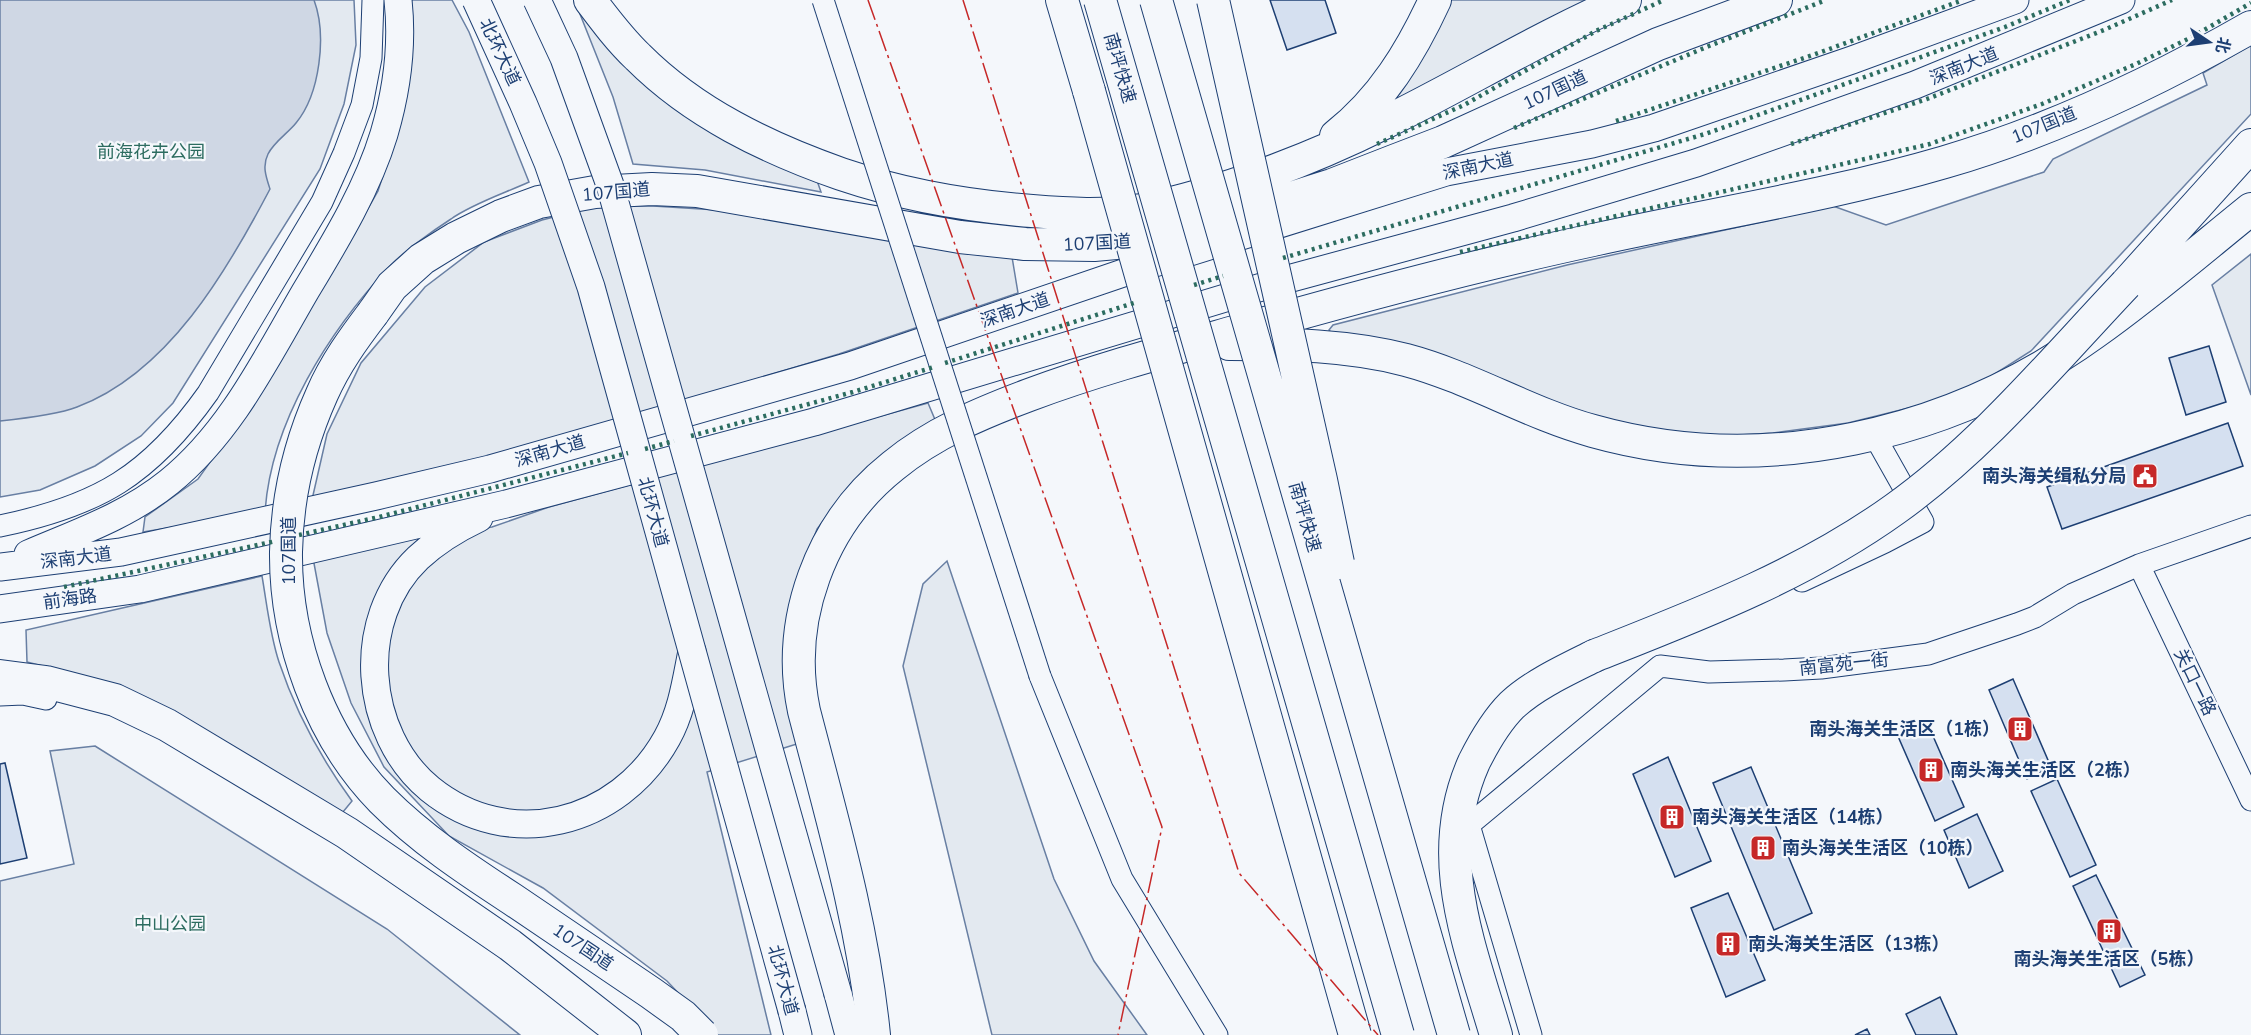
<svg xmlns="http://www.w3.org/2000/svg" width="2251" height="1035" font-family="'Nunito Sans','Noto Sans SC',sans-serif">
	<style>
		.green { fill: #e3e9f0; stroke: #687fa3; stroke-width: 1.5 }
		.water { fill: #cfd7e4; stroke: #687fa3; stroke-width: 1.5 }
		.building { fill: #d5e0f0; stroke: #1d3f73; stroke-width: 1.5 }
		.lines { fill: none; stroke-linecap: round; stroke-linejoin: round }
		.minor-casing { stroke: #1d3f73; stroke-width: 23 }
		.major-casing { stroke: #1d3f73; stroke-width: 29 }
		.highway-casing { stroke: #1d3f73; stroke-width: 34 }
		.minor { stroke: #f4f7fb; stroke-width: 21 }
		.major { stroke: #f4f7fb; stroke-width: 27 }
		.highway { stroke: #f4f7fb; stroke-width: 32 }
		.minor-bridge-casing { stroke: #1d3f73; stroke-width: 23; stroke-linecap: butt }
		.major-bridge-casing { stroke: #1d3f73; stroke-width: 29; stroke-linecap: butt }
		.highway-bridge-casing { stroke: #1d3f73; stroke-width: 34; stroke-linecap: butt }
		.minor-bridge { stroke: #f4f7fb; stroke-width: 21 }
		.major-bridge { stroke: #f4f7fb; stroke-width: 27 }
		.highway-bridge { stroke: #f4f7fb; stroke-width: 32 }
		.hedge { stroke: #2c6c60; stroke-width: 4.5; stroke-dasharray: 3 4.5; stroke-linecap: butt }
		.power { stroke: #c62828; stroke-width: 1.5; stroke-dasharray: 21 4.5 3 4.5; stroke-linecap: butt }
		.labels { text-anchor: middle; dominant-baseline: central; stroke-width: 4.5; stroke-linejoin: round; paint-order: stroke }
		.street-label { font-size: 18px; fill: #1d3f73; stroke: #f4f7fb }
		.park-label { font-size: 18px; fill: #2c6c60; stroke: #f4f7fb }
		.poi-label { font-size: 18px; font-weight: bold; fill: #1d3f73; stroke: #f4f7fb; text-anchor: start }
	</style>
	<rect width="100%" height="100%" fill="#f4f7fb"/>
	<path class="green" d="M 0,0 L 354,0 L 356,45 L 344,104 L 320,169 L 173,403 L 141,436 L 95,466 L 40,490 L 0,497 Z
		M 408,0 L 452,0 L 469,32 L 529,182 C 505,193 472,204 451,219 C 434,230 403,252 390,266 C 329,331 271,422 265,512 L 143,532 L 145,517 L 198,479 L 248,409 L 337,263 L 378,191 L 401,119 Z
		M 1448,0 L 1595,0 L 1376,114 Z
		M 578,9 L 815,175 L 821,192 L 705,170 L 633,164 L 613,97 Z
		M 2251,45 L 2251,114 L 2031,351 L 1979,384 L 1929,403 L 1848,423 L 1773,433 L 1723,436 L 1670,433 L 1581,413 L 1333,335 L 1329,330 L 1333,325 L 1567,265 L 1833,206 L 1886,225 L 2044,172 L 2053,159 L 2207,85 L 2203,73 Z
		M 597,206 L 653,206 L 733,211 L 1012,257 L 1018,293 L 839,354 L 515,452 L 311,504 L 327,434 L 361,363 L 425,287 L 484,242 L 542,220 Z
		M 2251,254 L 2251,395 L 2212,285 Z
		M 928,403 L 936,422 L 896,444 L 851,484 L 817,529 L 797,584 L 800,743 L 707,772 L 771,1035 L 718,1035 L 667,981 L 543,888 L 449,836 L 384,767 L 351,703 L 327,633 L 313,558 L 408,538 L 492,527 L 549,507 Z
		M 947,561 L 1054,879 L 1094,961 L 1147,1035 L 992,1035 L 903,666 L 923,584 Z
		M 262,576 C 267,605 270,635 279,662 C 296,713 320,757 352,801 L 338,818 L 101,681 L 27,662 L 26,630 Z
		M 95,746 L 387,929 L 520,1035 L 0,1035 L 0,881 L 74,864 L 50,751 Z"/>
	<path class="water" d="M 0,0 L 314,0 C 327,35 320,94 296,123 C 288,133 274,142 268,154 C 262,166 266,177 270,189 C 227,271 168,373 77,407 C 59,414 19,419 0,421 Z"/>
	<path class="building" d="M 1270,0 L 1325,0 L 1336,33 L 1287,50 Z
		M 2209,346 L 2226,402 L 2186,415 L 2169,358 Z
		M 2228,423 L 2243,466 L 2062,529 L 2047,487 Z
		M 2013,679 L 2051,767 L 2027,779 L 1989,690 Z
		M 1926,720 L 1964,807 L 1935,821 L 1897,734 Z
		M 1668,757 L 1711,861 L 1675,877 L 1633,774 Z
		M 5,763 L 27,858 L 0,864 L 0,764 Z
		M 1751,767 L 1812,913 L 1774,930 L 1713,783 Z
		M 2057,779 L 2096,865 L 2070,877 L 2031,791 Z
		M 1977,814 L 2003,871 L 1969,888 L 1944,830 Z
		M 2096,875 L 2145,975 L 2120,987 L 2073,886 Z
		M 1728,893 L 1765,980 L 1726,997 L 1691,908 Z
		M 1940,997 L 1957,1035 L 1916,1035 L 1906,1014 Z
		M 1867,1029 L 1870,1035 L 1855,1035 Z"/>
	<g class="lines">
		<g class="minor-casing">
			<path id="minor" d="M 0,526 C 98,506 150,475 208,393 L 322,202 L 344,153 L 362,105 L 371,58 L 373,0
				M 2139,565 L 2251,800
				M 1802,581 L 1885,542 L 1923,522 L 1874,435
				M 1040,676 L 1122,879 L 1217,1035
				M 0,695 L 23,694 L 46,699
				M 1531,1035 L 1469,825 L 1660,666 L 1709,672 L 1784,670 L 1821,668 L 1928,654 L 2017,624 L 2035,617 L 2073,594 L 2139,565 L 2251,526"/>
		</g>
		<g class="major-casing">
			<path id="major" d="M 479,518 C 458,528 435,542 418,558 C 354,619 363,734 430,789 C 509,853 619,825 667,738 C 682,711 686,681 692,651
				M 28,554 C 77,533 127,516 169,482 C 230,433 266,359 305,292 C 335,242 367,190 384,134 C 397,90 403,46 398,0
				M 0,567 L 121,552 L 376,496 L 490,469 L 850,366 L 1129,271 L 1446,172 L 1592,144 L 1654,128 L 1852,60 L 2015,0
				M 0,609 L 140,589 L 506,504 L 814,422 L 1288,279 L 1513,218 L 1696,163 L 1915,85 L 2121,0
				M 838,994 L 849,1035
				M 792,1011 L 798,1035"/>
		</g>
		<g class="highway-casing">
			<path id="highway" d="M 590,0 C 605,20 620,40 638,57 C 694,113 767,148 841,174 C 903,195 967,206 1032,211 C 1068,214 1105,216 1141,210 C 1220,194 1312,159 1384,123 C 1465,83 1542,36 1625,0
				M 1062,0 L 1089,91
				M 1336,136 C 1382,100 1411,52 1435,0
				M 2126,284 L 2251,145
				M 373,313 L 392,286 L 422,259 L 456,238 L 501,216 L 539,202 L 595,192 L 652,189 L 697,191 L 960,237 L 1025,244 L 1094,245 L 1138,241 L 1181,233 L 1332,185 L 1391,162 L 1443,142 L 1658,44 L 1776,0
				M 1229,344 C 1287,344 1349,345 1406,360 C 1470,377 1528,413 1593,431 C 1764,479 1951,436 2094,333 C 2148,295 2199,251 2251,209
				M 0,676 L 46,682 L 115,700 L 167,725 L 347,833 L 510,945 L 625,1035
				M 874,1035 C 863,924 832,819 804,711 C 785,621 820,524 893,466 C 933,433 981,413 1029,395 C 1096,370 1166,351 1234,332 C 1353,298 1472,266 1593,240 C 1710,214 1829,196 1945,162 C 2051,131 2155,82 2251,27
				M 1496,1035 C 1469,943 1432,856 1474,762 C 1484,742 1496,721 1512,705 C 1535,684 1566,670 1594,656"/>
		</g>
		<use href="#minor" class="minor"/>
		<use href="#major" class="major"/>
		<use href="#highway" class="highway"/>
		<g class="minor-bridge-casing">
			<path id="minor-bridge" d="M 823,0 L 1040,676"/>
		</g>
		<g class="major-bridge-casing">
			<path id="major-bridge" d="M 476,0 L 523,103 L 548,163 L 591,287 L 792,1011
				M 537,0 L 564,58 L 610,185 L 838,994"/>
		</g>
		<g class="highway-bridge-casing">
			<path id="highway-bridge" d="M 1100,0 L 1398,1035
				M 1156,0 L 1454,1035
				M 1213,0 L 1321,480 L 1338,563
				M 1089,91 L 1355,1035
				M 373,313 C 354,338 335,364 322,394 C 300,443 287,498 286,552 C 285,640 320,737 382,800 C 421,839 466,869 512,899 C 558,930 605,962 651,993 L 683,1016 L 702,1035
				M 1594,656 C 1698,615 1803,575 1895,509 C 1982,447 2053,361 2126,284"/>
		</g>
		<use href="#minor-bridge" class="minor-bridge"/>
		<use href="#major-bridge" class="major-bridge"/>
		<use href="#highway-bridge" class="highway-bridge"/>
		<path class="hedge" d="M 1616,121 L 1813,55 L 1963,0
			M 1514,128 L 1709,46 L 1826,0
			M 1377,144 L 1464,105 L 1596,31 L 1664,0
			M 1791,144 L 1927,99 L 2104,30 L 2172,0
			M 1460,252 L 1930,144 L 2042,104 L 2136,64 L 2192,37 L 2251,3
			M 1283,258 L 1705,134 L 2005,27 L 2070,0
			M 1194,285 L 1223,276
			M 945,363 L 1137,302
			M 691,436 L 853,392 L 934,367
			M 645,449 L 674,441
			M 299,535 L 379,517 L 628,453
			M 64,587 L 276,541"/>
		<path class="power" d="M 868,0 L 1162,827 L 1118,1035
			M 963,0 L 1239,873 L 1378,1035"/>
	</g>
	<defs>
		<g id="civic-square" transform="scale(1.35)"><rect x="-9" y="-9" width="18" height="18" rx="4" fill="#c62828" stroke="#f4f7fb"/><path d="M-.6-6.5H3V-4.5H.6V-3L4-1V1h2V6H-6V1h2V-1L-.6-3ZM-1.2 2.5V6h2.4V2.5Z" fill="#fff"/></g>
		<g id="building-square" transform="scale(1.35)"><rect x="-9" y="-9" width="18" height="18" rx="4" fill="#c62828" stroke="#f4f7fb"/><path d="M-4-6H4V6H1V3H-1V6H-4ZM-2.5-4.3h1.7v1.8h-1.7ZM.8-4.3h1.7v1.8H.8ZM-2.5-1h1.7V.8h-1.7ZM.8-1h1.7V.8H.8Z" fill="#fff"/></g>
	</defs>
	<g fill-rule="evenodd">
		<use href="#civic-square" x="2145" y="476"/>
		<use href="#building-square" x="2020" y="729"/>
		<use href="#building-square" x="1931" y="770"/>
		<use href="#building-square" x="1672" y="817"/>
		<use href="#building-square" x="1763" y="848"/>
		<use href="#building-square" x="2109" y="931"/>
		<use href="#building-square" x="1728" y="944"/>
	</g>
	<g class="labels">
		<g class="street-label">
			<text transform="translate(500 52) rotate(65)">北环大道</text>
			<text transform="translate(1964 66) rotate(-22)">深南大道</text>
			<text transform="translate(1120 68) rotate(74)">南坪快速</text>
			<text transform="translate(1555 90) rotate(-25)">107国道</text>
			<text transform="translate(2044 125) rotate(-22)">107国道</text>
			<text transform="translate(1478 166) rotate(-12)">深南大道</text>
			<text transform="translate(616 192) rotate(-5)">107国道</text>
			<text transform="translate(1097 243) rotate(-3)">107国道</text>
			<text transform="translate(1015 310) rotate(-19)">深南大道</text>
			<text transform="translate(550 451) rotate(-16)">深南大道</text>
			<text transform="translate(653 512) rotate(75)">北环大道</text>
			<text transform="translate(1305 517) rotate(74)">南坪快速</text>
			<text transform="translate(289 551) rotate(-90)">107国道</text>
			<text transform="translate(76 558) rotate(-7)">深南大道</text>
			<text transform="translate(70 599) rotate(-8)">前海路</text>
			<text transform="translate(1844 664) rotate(-6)">南富苑一街</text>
			<text transform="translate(2195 682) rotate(64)">关口一路</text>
			<text transform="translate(583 947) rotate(34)">107国道</text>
			<text transform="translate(783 980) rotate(75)">北环大道</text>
		</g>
		<g class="park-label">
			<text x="151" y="152">前海花卉公园</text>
			<text x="170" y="924">中山公园</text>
		</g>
		<g class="poi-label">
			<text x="2126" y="476" text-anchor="end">南头海关缉私分局</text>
			<text x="2000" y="729" text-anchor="end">南头海关生活区（1栋）</text>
			<text x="1950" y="770">南头海关生活区（2栋）</text>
			<text x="1692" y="817">南头海关生活区（14栋）</text>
			<text x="1782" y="848">南头海关生活区（10栋）</text>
			<text x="1748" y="944">南头海关生活区（13栋）</text>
			<text x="2109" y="959" text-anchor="middle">南头海关生活区（5栋）</text>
		</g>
	</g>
	<g transform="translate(2209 42) rotate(103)" stroke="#f4f7fb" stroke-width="4.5" paint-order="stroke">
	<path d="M0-4.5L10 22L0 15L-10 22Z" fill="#1d3f73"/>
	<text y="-9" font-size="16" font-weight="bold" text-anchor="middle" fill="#1d3f73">北</text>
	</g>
</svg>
